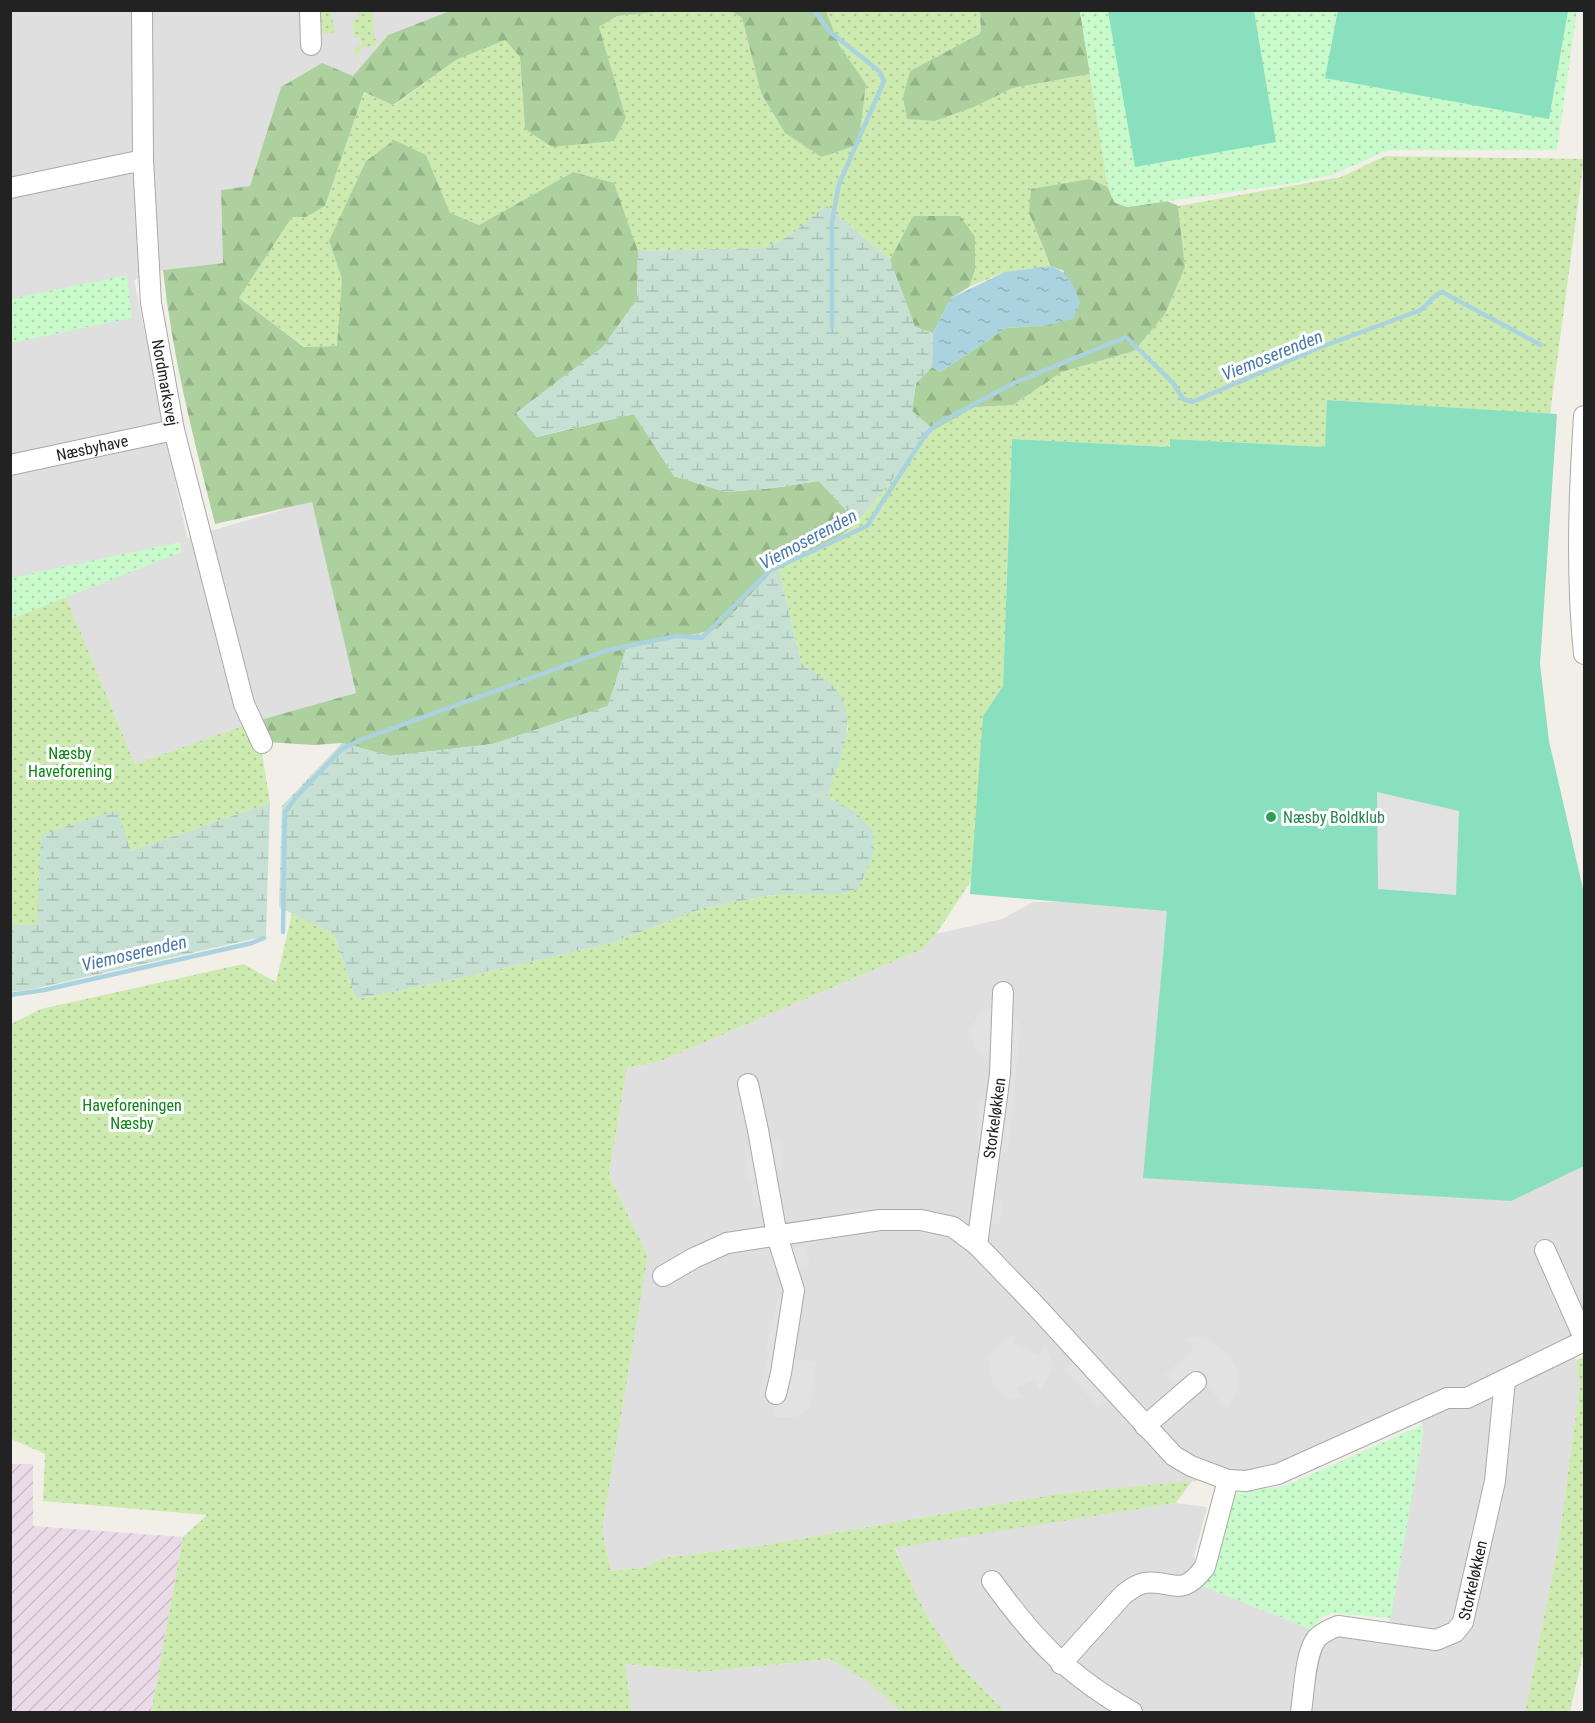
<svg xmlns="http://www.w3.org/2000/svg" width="1595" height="1723" font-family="'Roboto Condensed',sans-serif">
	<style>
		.residential { fill: #e0dfdf }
		.industrial { fill: url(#industrial-furrows) }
		.grass { fill: url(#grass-dots) }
		.forest { fill: url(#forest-firs) }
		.wetland { fill: url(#wetland-marsh) }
		.park { fill: url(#park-dots) }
		.pitch { fill: #88e0be }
		.parking { fill: #e2e2e2 }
		.water { fill: url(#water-ripples) }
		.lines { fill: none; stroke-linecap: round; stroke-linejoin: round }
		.stream { stroke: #aad3df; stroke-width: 4.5 }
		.minor-casing { stroke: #a9a9a9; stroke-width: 22 }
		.minor { stroke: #fff; stroke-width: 20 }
		.leisure-dot { fill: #2e9e5b; stroke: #fff; stroke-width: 2 }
		.labels { text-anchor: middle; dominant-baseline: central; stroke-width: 6; stroke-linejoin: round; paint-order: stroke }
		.street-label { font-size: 16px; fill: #222; stroke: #fff }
		.park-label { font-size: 16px; fill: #0c8416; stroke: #fff }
		.leisure-label { font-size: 16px; fill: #27864d; stroke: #fff; text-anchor: start }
		.water-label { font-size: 18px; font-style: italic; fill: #4a7aab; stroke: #fff }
	</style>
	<defs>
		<pattern id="industrial-furrows" width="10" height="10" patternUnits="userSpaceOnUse" patternTransform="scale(1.5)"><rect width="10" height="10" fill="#ebdbe8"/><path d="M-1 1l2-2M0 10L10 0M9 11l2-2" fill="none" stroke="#c9bcc7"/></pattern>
		<pattern id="grass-dots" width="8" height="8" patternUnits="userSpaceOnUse" patternTransform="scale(1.5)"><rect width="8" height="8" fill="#cdebb0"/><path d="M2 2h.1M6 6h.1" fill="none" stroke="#b0c997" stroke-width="1.8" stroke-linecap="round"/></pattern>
		<pattern id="forest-firs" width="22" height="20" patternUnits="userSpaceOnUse" patternTransform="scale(1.5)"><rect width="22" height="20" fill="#add19e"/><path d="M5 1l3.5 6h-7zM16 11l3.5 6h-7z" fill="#95b388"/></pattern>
		<pattern id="wetland-marsh" width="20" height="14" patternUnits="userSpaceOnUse" patternTransform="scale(1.5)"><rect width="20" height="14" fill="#c6e0d4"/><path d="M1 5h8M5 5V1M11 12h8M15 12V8" fill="none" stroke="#aac0b6"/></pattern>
		<pattern id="park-dots" width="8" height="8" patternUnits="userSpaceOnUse" patternTransform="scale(1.5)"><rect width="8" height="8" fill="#c8facc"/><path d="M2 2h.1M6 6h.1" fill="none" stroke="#acd6af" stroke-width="1.8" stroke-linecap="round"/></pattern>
		<pattern id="water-ripples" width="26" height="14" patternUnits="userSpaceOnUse" patternTransform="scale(1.5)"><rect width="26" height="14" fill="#aad3df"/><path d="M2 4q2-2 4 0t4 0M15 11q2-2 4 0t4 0" fill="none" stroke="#92b5bf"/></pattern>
	</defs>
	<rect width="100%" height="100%" fill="#f2efe9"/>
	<path class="residential" d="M 11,11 L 450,11 L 388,35 L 353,76 L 281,87 L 250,186 L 221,191 L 223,263 L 163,270 L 134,280 L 187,538 L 312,501 L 356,694 L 257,721 L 135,764 L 66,597 L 11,619 Z
		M 1033,902 L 1184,902 L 1584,1167 L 1584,1330 L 1565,1339 L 1576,1360 L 1580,1385 L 1558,1546 L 1525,1712 L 1005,1712 L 959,1664 L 927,1616 L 895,1547 L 1176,1503 L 1207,1507 L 1194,1556 L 1205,1587 L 1310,1629 L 1335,1615 L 1389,1623 L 1423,1433 L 1420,1406 L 1250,1476 L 1056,1494 L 765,1545 L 662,1558 L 647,1567 L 611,1571 L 602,1530 L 648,1256 L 609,1175 L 627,1068 L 661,1061 L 923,949 L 936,934 L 1002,919 Z
		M 831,1659 L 869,1682 L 901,1712 L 632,1712 L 625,1664 L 702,1672 Z"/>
	<path class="industrial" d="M 11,1464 L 33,1464 L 33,1526 L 183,1537 L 151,1712 L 11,1712 Z"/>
	<path class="grass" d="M 664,10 L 731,11 L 742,18 L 761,93 L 785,133 L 821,157 L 866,84 L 838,45 L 826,11 L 980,11 L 981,33 L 910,71 L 935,121 L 974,107 L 1013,88 L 1090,74 L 1108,187 L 1090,179 L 1029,213 L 1051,266 L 1005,272 L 969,287 L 975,271 L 913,216 L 890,260 L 826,205 L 791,235 L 765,248 L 638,251 L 614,183 L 573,172 L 479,225 L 450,214 L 426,155 L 329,241 L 342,279 L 338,346 L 305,347 L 239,298 L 292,217 L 306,217 L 325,205 L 364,92 L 394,105 L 456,60 L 505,39 L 520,57 L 525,129 L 626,118 L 599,27 L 617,16 Z
		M 318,11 L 331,11 L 335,32 L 324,34 L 319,27 Z
		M 358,11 L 373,11 L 374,38 L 379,41 L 375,46 L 361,48 L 359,55 L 355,53 L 354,48 L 362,45 L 360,37 L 355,38 L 352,21 L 359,19 Z
		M 1385,156 L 1584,159 L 1550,414 L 1328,400 L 1325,447 L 1171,439 L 1170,447 L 1012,439 L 1003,686 L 983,716 L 973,878 L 936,934 L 923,949 L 661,1061 L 627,1068 L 609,1175 L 648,1256 L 602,1530 L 611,1571 L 647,1567 L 662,1558 L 765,1545 L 1056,1494 L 1192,1481 L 1176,1503 L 895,1548 L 927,1616 L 959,1664 L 1005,1712 L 901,1712 L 869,1682 L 830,1659 L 702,1672 L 625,1664 L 632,1712 L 151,1712 L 183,1537 L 207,1515 L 43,1501 L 45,1454 L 11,1439 L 11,1024 L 41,1009 L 243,964 L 276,982 L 292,913 L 334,934 L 356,999 L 456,979 L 611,943 L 704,908 L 777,894 L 842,894 L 855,811 L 827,797 L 848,728 L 832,685 L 801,663 L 778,565 L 842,535 L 857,522 L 934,430 L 975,407 L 1013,405 L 1062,372 L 1134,351 L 1185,267 L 1178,206 L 1341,177 Z
		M 66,597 L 135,764 L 257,721 L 270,803 L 131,851 L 37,926 L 11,925 L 11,619 Z
		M 1584,1357 L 1584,1650 L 1570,1712 L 1525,1712 L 1558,1546 L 1580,1385 L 1576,1360 Z"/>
	<path class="forest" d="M 450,11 L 664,11 L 617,16 L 599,27 L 626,118 L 614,141 L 552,147 L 525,129 L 520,57 L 505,40 L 456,60 L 393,105 L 364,92 L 325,206 L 306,217 L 292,217 L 239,298 L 304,347 L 337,346 L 342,279 L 329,241 L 366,161 L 394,140 L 426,155 L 450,213 L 479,225 L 573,172 L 614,183 L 638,251 L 637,299 L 603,347 L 516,413 L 537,437 L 634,414 L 674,476 L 726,492 L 773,488 L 819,481 L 857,522 L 842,535 L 779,565 L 718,629 L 626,649 L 608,706 L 493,744 L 390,756 L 342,743 L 314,745 L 267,742 L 257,721 L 356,693 L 312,502 L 215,524 C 194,440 172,356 163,270 L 223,263 L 221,190 L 250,186 L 281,87 L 322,63 L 353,76 L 388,35 Z
		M 731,11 L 826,11 L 839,45 L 866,84 L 858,145 L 821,157 L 785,133 L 761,93 L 742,18 Z
		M 980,11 L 1080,11 L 1090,74 L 1013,88 L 974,107 L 935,121 L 907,119 L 903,97 L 910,71 L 981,33 Z
		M 1090,179 L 1108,187 L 1114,202 L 1127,207 L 1167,201 L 1178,206 L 1185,267 L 1165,314 L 1134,351 L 1062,372 L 1013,405 L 975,407 L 934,430 L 912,411 L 916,383 L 932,367 L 940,372 L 1006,328 L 1048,325 L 1064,271 L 1051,266 L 1029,213 L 1031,189 Z
		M 913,216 L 960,216 L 975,237 L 975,271 L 969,287 L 951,298 L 933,333 L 915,327 L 890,260 Z"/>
	<path class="wetland" d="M 826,205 L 890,260 L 915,327 L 933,333 L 932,367 L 916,383 L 912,411 L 934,430 L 857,522 L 819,481 L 773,488 L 726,492 L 674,476 L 634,414 L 536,437 L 516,413 L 603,347 L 637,299 L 638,251 L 765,248 L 791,235 Z
		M 778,565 L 801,663 C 810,670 822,676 831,684 C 864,714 838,762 827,797 L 855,811 L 873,831 L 874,852 L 859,888 L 842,894 L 777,894 L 704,908 L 611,943 L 456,979 L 356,999 L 334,934 L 279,907 L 282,806 L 342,743 L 390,756 L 493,744 L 608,706 L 626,649 L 718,629 Z
		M 270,803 L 266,936 L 33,989 L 11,992 L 11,925 L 37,925 L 41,835 L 117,810 L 131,851 Z"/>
	<path class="park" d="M 1080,11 L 1577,11 L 1557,150 L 1388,150 L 1335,174 L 1295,183 L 1127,207 L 1114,202 L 1108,187 Z
		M 127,275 L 132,318 L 11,343 L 11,299 Z
		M 180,542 L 182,552 L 11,619 L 11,578 Z
		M 1422,1425 L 1423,1433 L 1391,1618 L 1333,1613 L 1324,1616 L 1310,1629 L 1205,1587 L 1203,1583 L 1229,1499 C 1247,1486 1266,1491 1287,1485 Z"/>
	<path class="pitch" d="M 1338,10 L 1568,11 L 1549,119 L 1325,78 Z
		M 1108,11 L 1254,11 L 1276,142 L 1135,167 Z
		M 1327,400 L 1557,414 L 1540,664 L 1549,741 L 1584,893 L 1584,1166 L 1511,1201 L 1143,1178 L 1167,911 L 970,894 L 983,716 L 1003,686 L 1012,439 L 1170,447 L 1170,439 L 1325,447 Z"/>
	<path class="parking" d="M 1377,792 L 1459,811 L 1456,895 L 1378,889 Z
		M 993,1007 L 1013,1015 L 1019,1024 L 1020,1035 L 1008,1150 L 999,1156 L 985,1151 L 980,1147 L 978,1142 L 979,1101 L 991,1101 L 994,1058 L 982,1056 L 975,1048 L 970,1030 L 979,1014 Z
		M 779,1139 L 783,1167 L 771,1169 L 767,1141 Z
		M 757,1152 L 762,1179 L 749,1181 L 745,1154 Z
		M 763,1186 L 766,1205 L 754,1207 L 751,1187 Z
		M 992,1199 L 1004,1201 L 999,1225 L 988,1223 Z
		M 806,1246 L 810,1266 L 788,1272 L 781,1251 Z
		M 778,1298 L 793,1298 L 784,1352 L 766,1348 Z
		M 1016,1334 L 1014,1344 L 1040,1356 L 1045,1345 L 1052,1361 L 1052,1369 L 1040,1392 L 1035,1380 L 1017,1387 L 1022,1399 L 1009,1397 L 999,1391 L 991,1380 L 988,1358 L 1008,1338 Z
		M 1192,1337 L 1209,1341 L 1227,1353 L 1238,1372 L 1238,1389 L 1228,1411 L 1211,1390 L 1205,1386 L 1189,1394 L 1164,1375 L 1194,1349 L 1186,1339 Z
		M 769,1353 L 816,1363 L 810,1407 L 797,1417 L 775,1417 L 773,1407 L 775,1394 L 760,1391 Z
		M 1081,1355 L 1115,1393 L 1098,1407 L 1064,1369 Z"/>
	<path class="water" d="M 1051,266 C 1070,273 1074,286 1080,303 L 1073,319 L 1048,325 L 1006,328 L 940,372 L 932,367 L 933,333 L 951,298 L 1005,272 Z"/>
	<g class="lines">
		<path class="stream" d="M 814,10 L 829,31 L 879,71 L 884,81 L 839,184 L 832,221 L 832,327
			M 283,932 L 285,813 L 296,797 L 342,749 L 363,739 L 605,651 L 676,636 L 702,638 L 769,571 L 867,526 L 926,434 L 937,424 L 1014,383 L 1126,337 L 1173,383 L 1183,399 L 1192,402 L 1321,347 L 1421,310 L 1436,295 L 1442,292 L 1541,345
			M 10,995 L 44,990 L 252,943 L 264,938"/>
		<g class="minor-casing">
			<g id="minor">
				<path id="s1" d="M 142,10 L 143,160 L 151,303 L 174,430 L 244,704 L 262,743"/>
				<path d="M 310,10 L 311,45"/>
				<path d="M 10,188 L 143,160"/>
				<path d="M 1584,416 C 1579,495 1576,575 1584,654"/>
				<path id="s2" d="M 10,465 L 174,430"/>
				<path d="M 748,1084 L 758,1130 L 777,1236 L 794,1290 L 781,1373 L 776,1394"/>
				<path id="s3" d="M 977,1245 L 1000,1074 L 1003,992"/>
				<path d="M 1545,1250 L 1584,1338"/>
				<path d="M 663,1276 L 694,1258 L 727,1243 L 880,1220 L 921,1220 L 953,1227 L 977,1245 L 1033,1303 L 1174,1456 L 1191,1466 L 1228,1480 L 1246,1481 L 1278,1474 L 1447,1398 L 1467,1398 L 1584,1341"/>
				<path d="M 1145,1426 L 1196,1382"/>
				<path d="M 992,1581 C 1035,1641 1068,1675 1132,1712"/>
				<path d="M 1061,1664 L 1123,1595 C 1129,1590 1136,1585 1144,1583 C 1173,1579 1180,1600 1205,1567 L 1228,1480"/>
				<path id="s4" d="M 1301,1712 C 1304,1693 1305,1652 1317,1638 C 1323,1632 1330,1629 1338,1626 L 1436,1640 L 1455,1632 L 1463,1622 L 1495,1481 L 1505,1380"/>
			</g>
		</g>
		<use href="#minor" class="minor"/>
	</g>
	<circle class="leisure-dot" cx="1271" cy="817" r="6"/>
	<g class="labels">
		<g class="street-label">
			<text stroke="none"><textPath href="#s1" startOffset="374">Nordmarksvej</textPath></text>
			<text stroke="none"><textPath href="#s2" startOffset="84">Næsbyhave</textPath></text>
			<text stroke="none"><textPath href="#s3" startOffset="128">Storkeløkken</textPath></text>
			<text stroke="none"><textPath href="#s4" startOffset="276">Storkeløkken</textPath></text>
		</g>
		<g class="park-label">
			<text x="70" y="753">Næsby<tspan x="70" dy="18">Haveforening</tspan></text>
			<text x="132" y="1105">Haveforeningen<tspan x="132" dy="18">Næsby</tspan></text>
		</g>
		<g class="leisure-label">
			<text x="1283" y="817">Næsby Boldklub</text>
		</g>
		<g class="water-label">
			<text transform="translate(1272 355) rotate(-22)">Viemoserenden</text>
			<text transform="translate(808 539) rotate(-28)">Viemoserenden</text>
			<text transform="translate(134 953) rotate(-13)">Viemoserenden</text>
		</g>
	</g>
	<rect width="1595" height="1723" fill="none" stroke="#222222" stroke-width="24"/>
</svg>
